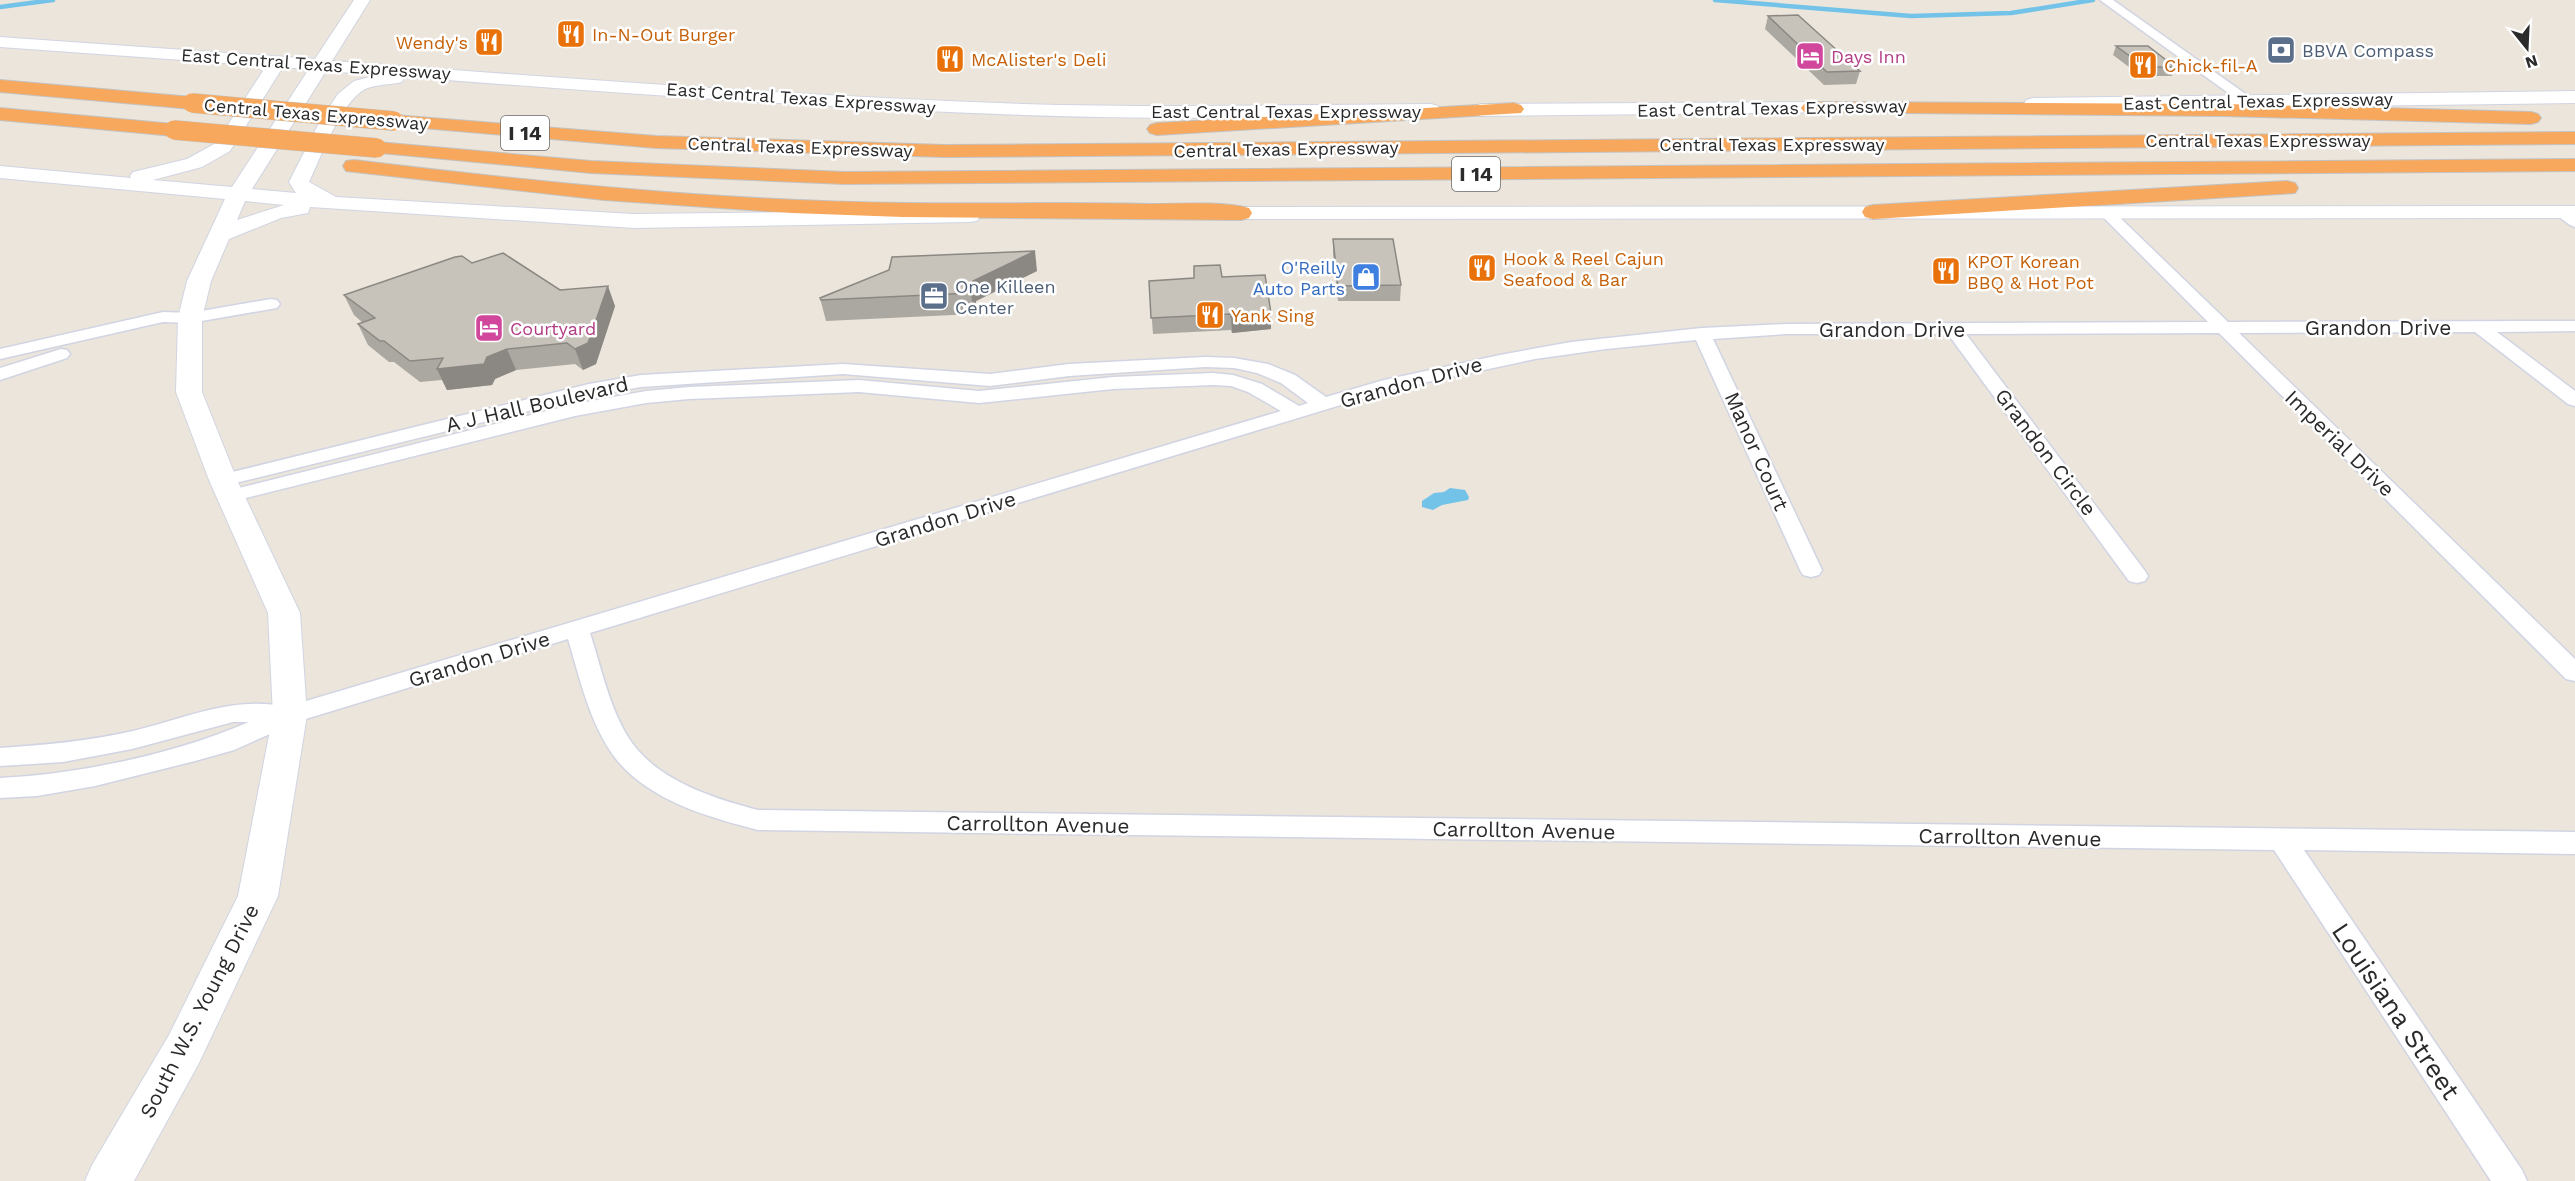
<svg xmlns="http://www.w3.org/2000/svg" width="2575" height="1181" font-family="'Work Sans',sans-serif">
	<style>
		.water { fill: #73c3e9 }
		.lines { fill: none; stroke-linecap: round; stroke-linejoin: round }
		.stream { stroke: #73c3e9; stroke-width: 4.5 }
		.street-casing { stroke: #d1d4e2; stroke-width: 3 }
		.secondary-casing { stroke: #d1d4e2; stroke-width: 2 }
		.highway-casing { stroke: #c3c3c3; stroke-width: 2 }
		.street { fill: #fff; fill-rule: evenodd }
		.secondary { fill: #fff; fill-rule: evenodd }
		.highway { fill: #f7a85c; fill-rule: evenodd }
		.highway-bridge-casing { stroke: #c3c3c3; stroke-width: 20; stroke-linecap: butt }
		.highway-bridge { stroke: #f7a85c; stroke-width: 19 }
		.wall { fill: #aba8a1 }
		.shaded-wall { fill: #8b8883 }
		.building { fill: #c7c3bb; stroke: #8b8883; stroke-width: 1.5 }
		.labels { text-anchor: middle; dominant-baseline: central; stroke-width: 5; stroke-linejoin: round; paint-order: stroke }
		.far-food-label { font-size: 18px; fill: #c56008; stroke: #fff; text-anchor: start }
		.far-service-label { font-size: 18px; fill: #4e5e75; stroke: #fff; text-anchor: start }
		.far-hotel-label { font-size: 18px; fill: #b23c85; stroke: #fff; text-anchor: start }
		.far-street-label { font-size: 18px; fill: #2a2a2a; stroke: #fff }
		.far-shop-label { font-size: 18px; fill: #366cbe; stroke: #fff; text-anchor: end }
		.shield { fill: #fff; stroke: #6a6a6a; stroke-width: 1.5 }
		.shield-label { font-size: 20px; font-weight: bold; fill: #2a2a2a }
		.street-label { font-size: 21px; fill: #2a2a2a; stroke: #fff }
		.near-street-label { font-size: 26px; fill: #2a2a2a; stroke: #fff }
	</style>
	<rect width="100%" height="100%" fill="#ebe5dc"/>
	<path class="water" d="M 1450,488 L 1465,490 L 1469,497 L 1468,500 L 1442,505 L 1433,510 L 1422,507 L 1422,501 L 1434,493 L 1444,492 Z"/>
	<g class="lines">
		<path class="stream" d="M 1715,0 L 1911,16 L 2011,13 L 2093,0
			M 0,7 L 53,0"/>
		<g class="street-casing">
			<path id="street" d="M 2100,0 L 2113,0 L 2254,100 L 2247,104 L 2242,103 Z
				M 2560,207 L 2575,215 L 2575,227 L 2570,225 L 2552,212 Z
				M 2107,208 L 2112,210 L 2228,322 L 2575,321 L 2575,331 L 2497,332 L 2575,391 L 2575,406 L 2568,404 L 2475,332 L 2239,333 L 2575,659 L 2575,681 L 2566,679 L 2219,333 L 1966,334 L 2145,571 L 2148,576 L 2145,581 L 2137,583 L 2129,581 L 1948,334 L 1786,334 L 1713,339 L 1822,570 L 1819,575 L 1811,577 L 1803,575 L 1800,570 L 1696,340 L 1606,349 L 1535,359 L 1390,390 L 590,633 C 601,667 609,706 628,737 C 655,780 712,798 758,810 L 2575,832 L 2575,854 L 2304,850 L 2522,1170 L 2527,1181 L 2491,1181 L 2274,850 L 758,830 C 708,817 650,801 616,759 C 590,725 580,679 568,639 L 299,721 L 234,750 L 195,761 L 95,786 L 37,796 L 0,798 L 0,778 C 80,774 175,754 249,722 L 233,722 L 132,749 L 63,762 L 0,766 L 0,748 C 45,745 89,741 133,731 C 183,719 235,695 286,707 L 1281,411 L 1248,392 L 1231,386 L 1213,385 L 1113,389 L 979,403 L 859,392 L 689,399 L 646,403 L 575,416 L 230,502 L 223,500 L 220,496 L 223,492 L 575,404 L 646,391 L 689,387 L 859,380 L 979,391 L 1113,377 L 1213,373 L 1233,375 L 1262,384 L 1299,406 L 1308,403 L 1281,383 L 1257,373 L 1234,368 L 1205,367 L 1069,376 L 990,386 L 843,374 L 641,387 L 589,396 L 223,486 L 216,484 L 213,480 L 216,476 L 589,384 L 641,375 L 843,364 L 990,374 L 1069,364 L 1205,357 L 1234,358 L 1268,364 L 1295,375 L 1326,397 L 1384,380 L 1500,355 L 1571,342 L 1702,328 L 1786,324 L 2208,322 L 2099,213 L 2102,210 Z
				M 271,299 L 277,300 L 280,304 L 277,308 L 190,323 L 163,322 L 0,359 L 0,349 L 163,312 L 190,313 Z
				M 61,349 L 67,350 L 70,354 L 67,358 L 0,380 L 0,368 Z"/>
		</g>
		<g class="secondary-casing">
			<path id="secondary" d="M 354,0 L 370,0 L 332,61 C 562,78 792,96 1022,104 C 1158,108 1295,105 1431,104 L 1438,106 L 1440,110 L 1438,114 L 1431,116 C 1295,117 1159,120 1023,115 C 816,108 610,92 404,77 L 402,82 C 390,85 377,84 365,89 C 341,102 321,157 309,182 L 336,197 L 634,214 L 969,210 L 977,211 L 980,216 L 977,221 L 969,222 L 634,228 L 310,207 L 308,213 L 281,218 L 229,239 L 211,281 L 202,318 L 202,392 L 237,480 L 300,613 L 307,715 L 278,896 L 199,1063 L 134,1181 L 85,1181 L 92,1165 L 169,1035 L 238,896 L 273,715 L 268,613 L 209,480 L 176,392 L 178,318 L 187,281 L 225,199 L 0,178 L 0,166 L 131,178 L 130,176 L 133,172 L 187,159 L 216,143 L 263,71 L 253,65 L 0,47 L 0,37 L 315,59 ZM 279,67 L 309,69 L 232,187 L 153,180 L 202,167 L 230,151 L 281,70 ZM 326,71 L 378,75 L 354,81 L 338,94 L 320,121 L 289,182 L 296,193 L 252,189 ZM 245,201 L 284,205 L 237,220 Z
				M 2575,91 L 2575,103 L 2033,110 L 2026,108 L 2024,104 L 2026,100 L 2033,98 Z
				M 1845,102 L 1852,104 L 1854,108 L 1852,112 L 1481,116 L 1474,114 L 1472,110 L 1474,106 L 1481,104 Z
				M 2575,206 L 2575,218 L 1211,219 L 1203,218 L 1200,213 L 1203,208 L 1211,207 Z"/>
		</g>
		<g class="highway-casing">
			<path id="highway" d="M 0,80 L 192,97 L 199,99 L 202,103 L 199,107 L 192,109 L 0,92 Z
				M 1811,102 L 2224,104 L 2531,112 L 2538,114 L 2541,118 L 2538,122 L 2531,124 L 2224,116 L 1804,112 L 1801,108 L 1804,104 Z
				M 1514,103 L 1521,105 L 1524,109 L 1521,113 L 1157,135 L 1150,133 L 1147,129 L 1150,125 L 1157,123 Z
				M 0,108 L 174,124 L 181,126 L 184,130 L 181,134 L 174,136 L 0,120 Z
				M 394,115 L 656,136 L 945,145 L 2575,132 L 2575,144 L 945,157 L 656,148 L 387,125 L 384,121 L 387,117 Z
				M 377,142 L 591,161 L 845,172 L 2575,159 L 2575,171 L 845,184 L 591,173 L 370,152 L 367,148 L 370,144 Z
				M 354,160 C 537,182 720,201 905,203 C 986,204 1068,202 1150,204 C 1181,204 1218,201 1249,208 L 1252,213 L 1249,218 L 1241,220 L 903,217 L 792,213 L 604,200 L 346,171 L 343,166 L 346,161 Z
				M 2287,181 L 2295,183 L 2298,188 L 2295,193 L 1873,219 L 1865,217 L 1862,212 L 1865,207 L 1873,205 Z"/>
		</g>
		<use href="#street" class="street"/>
		<use href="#secondary" class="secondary"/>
		<use href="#highway" class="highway"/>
		<g class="highway-bridge-casing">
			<path id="highway-bridge" d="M 192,103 L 394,121
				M 174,130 L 377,148"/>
		</g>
		<use href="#highway-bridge" class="highway-bridge"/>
	</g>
	<path class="wall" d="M 1768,16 L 1860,71 L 1856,84 L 1824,85 L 1765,29 Z
		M 2116,46 L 2175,67 L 2172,76 L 2141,76 L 2113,55 Z
		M 1333,239 L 1401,285 L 1400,301 L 1338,301 L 1333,254 Z
		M 472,263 L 615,306 L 596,364 L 583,370 L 575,364 L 516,370 L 495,379 L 492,385 L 447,390 L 442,380 L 420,382 L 394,362 L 389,362 L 368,345 L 358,324 L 363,323 L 354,315 L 344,295 Z
		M 1037,271 L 976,301 L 974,314 L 826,321 L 820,298 Z
		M 1222,277 L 1271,329 L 1232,333 L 1231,330 L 1153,334 L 1149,281 Z"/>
	<path class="shaded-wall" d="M 1035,251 L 1037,271 L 976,301 L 974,314 L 971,293 L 973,281 Z
		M 608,286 L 615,306 L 596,364 L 583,370 L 575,349 Z
		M 1271,313 L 1271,329 L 1232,333 L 1231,317 Z
		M 507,349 L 516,370 L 495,379 L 492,385 L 447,390 L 437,369 L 487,357 Z"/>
	<path class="building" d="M 1798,15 L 1860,71 L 1827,72 L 1768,16 Z
		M 2116,46 L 2148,46 L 2175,67 L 2145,67 Z
		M 1333,239 L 1393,239 L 1401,285 L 1338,286 Z
		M 1035,251 L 973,281 L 971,293 L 821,300 L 820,298 L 889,270 L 892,257 Z
		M 503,253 L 560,290 L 608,286 L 588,343 L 575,349 L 567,343 L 507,349 L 487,357 L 484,364 L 437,369 L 443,358 L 410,361 L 384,341 L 380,341 L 358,324 L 375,318 L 344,295 L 455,257 L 462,256 L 472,263 Z
		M 1220,265 L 1222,277 L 1265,275 L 1271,313 L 1231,317 L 1231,314 L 1151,318 L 1149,281 L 1194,278 L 1194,266 Z"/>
	<defs>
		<g id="restaurant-square" transform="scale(1.5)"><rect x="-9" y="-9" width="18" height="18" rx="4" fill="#e8710a" stroke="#fff"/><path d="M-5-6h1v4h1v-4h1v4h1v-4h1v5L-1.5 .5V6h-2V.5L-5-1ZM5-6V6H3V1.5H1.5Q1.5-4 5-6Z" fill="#fff"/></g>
		<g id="bank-square" transform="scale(1.5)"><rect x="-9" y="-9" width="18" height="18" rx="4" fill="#5c6f8a" stroke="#fff"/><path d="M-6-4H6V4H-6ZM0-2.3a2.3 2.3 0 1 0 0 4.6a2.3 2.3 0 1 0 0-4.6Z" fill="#fff"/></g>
		<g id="hotel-square" transform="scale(1.5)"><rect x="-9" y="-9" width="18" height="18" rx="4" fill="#d1479c" stroke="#fff"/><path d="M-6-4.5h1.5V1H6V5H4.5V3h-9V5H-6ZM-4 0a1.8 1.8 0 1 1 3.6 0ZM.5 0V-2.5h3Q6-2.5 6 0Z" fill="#fff"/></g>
		<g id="shop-square" transform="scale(1.5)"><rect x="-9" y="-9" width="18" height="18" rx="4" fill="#3f7fe0" stroke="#fff"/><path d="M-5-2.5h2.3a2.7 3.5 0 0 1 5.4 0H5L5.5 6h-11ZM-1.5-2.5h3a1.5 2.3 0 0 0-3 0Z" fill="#fff"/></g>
		<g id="office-square" transform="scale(1.5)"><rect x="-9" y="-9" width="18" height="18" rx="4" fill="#5c6f8a" stroke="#fff"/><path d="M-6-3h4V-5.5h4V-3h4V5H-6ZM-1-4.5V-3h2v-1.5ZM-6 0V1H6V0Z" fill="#fff"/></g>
	</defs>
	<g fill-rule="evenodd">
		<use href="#restaurant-square" x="571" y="34"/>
		<use href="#restaurant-square" x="489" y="42"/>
		<use href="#bank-square" x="2281" y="50"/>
		<use href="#hotel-square" x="1810" y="56"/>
		<use href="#restaurant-square" x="950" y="59"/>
		<use href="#restaurant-square" x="2143" y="65"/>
		<use href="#restaurant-square" x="1482" y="268"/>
		<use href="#restaurant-square" x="1946" y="271"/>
		<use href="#shop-square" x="1366" y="277"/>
		<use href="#office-square" x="934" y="296"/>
		<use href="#restaurant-square" x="1210" y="315"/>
		<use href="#hotel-square" x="489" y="328"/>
	</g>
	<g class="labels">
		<g class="far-food-label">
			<text x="592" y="34">In-N-Out Burger</text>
			<text x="468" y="42" text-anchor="end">Wendy's</text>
			<text x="971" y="59">McAlister's Deli</text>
			<text x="2164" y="65">Chick-fil-A</text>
			<text x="1503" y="258">Hook &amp; Reel Cajun<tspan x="1503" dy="21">Seafood &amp; Bar</tspan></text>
			<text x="1967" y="261">KPOT Korean<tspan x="1967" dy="21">BBQ &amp; Hot Pot</tspan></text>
			<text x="1231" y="315">Yank Sing</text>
		</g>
		<g class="far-service-label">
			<text x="2302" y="50">BBVA Compass</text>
			<text x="955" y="286">One Killeen<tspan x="955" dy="21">Center</tspan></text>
		</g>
		<g class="far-hotel-label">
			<text x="1831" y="56">Days Inn</text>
			<text x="510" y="328">Courtyard</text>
		</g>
		<g class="far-street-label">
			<text transform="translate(316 64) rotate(4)">East Central Texas Expressway</text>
			<text transform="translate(801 98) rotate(4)">East Central Texas Expressway</text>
			<text transform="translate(2258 101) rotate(-1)">East Central Texas Expressway</text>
			<text transform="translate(1772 108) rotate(-1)">East Central Texas Expressway</text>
			<text x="1286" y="111">East Central Texas Expressway</text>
			<text transform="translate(316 114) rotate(5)">Central Texas Expressway</text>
			<text x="2258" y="140">Central Texas Expressway</text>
			<text x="1772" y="144">Central Texas Expressway</text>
			<text transform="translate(800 147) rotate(2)">Central Texas Expressway</text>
			<text transform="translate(1286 149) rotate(-1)">Central Texas Expressway</text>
		</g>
		<g class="far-shop-label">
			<text x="1345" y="267">O'Reilly<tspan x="1345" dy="21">Auto Parts</tspan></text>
		</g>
		<g class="shield">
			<rect x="501" y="116" width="48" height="34" rx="4.5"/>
			<rect x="1452" y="157" width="48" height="34" rx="4.5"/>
		</g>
		<g class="shield-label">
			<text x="525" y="133">I 14</text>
			<text x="1476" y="174">I 14</text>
		</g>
		<g class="street-label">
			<text x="2378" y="327">Grandon Drive</text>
			<text x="1892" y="329">Grandon Drive</text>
			<text transform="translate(1411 382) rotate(-15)">Grandon Drive</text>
			<text transform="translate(537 404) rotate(-13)">A J Hall Boulevard</text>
			<text transform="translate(2340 443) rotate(44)">Imperial Drive</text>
			<text transform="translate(1757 451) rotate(66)">Manor Court</text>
			<text transform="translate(2046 452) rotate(53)">Grandon Circle</text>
			<text transform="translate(945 519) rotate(-17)">Grandon Drive</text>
			<text transform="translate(479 659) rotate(-17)">Grandon Drive</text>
			<text transform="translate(1038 824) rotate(1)">Carrollton Avenue</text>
			<text transform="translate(1524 830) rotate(1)">Carrollton Avenue</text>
			<text transform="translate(2010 837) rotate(1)">Carrollton Avenue</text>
			<text transform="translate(199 1011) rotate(-63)">South W.S. Young Drive</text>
		</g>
		<g class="near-street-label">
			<text transform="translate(2396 1011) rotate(56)">Louisiana Street</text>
		</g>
	</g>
	<g transform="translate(2527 48) rotate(162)" stroke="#ffffff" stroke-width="4.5" paint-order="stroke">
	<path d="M0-4.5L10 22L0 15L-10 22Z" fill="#2a2a2a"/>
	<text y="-9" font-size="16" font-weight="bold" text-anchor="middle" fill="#2a2a2a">N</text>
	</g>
</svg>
